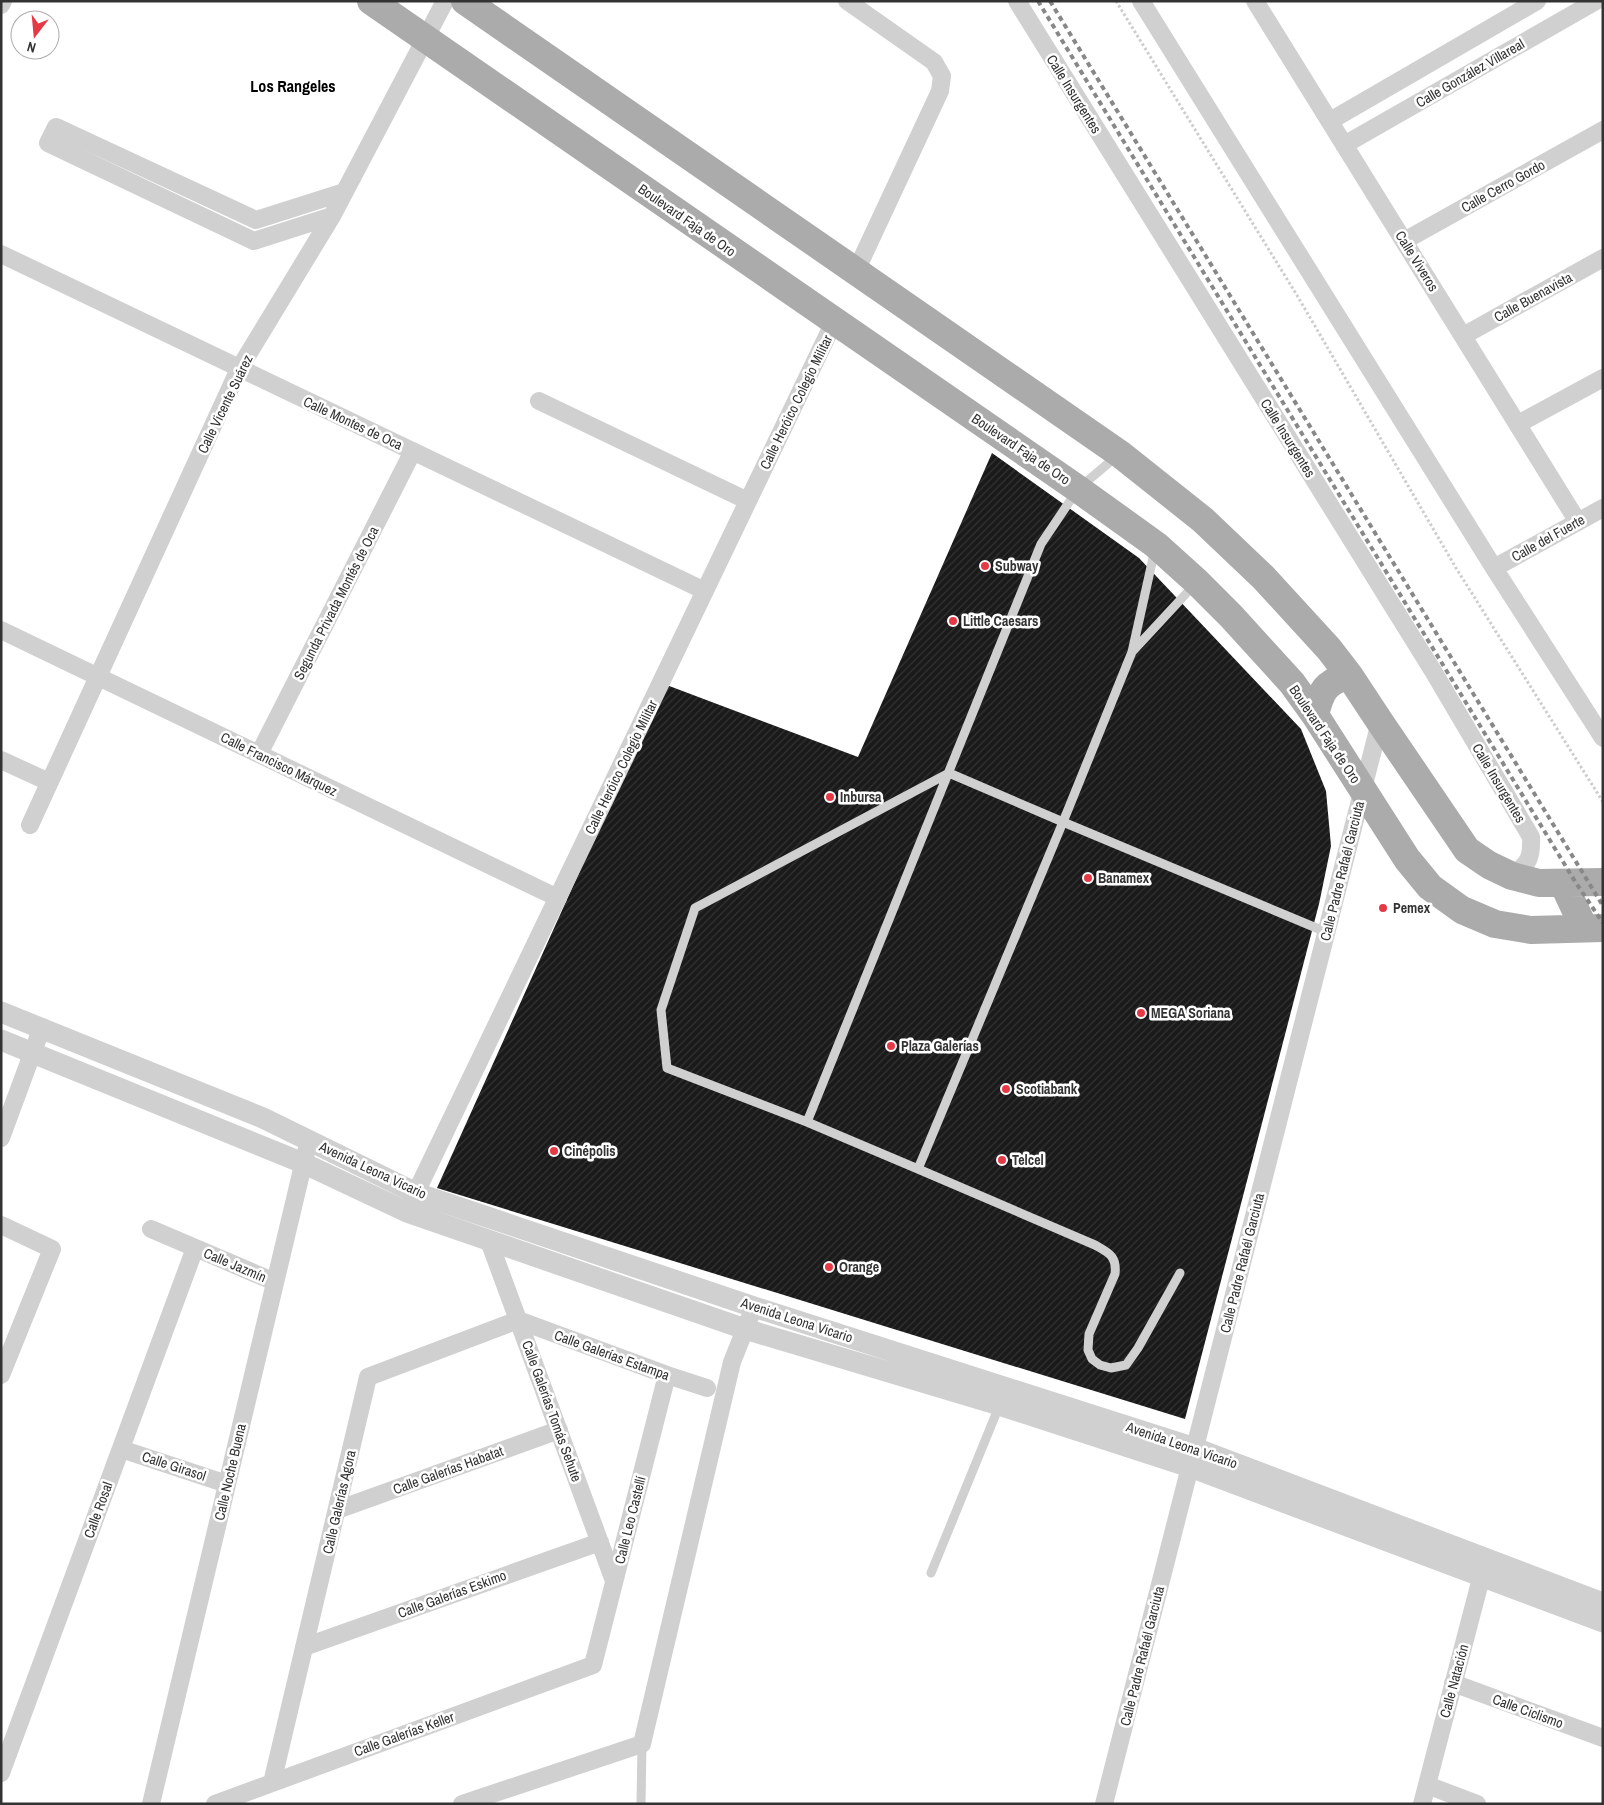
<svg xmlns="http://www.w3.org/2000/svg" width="1604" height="1805" font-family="'Archivo Narrow',sans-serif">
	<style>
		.building { fill: url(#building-hatch) }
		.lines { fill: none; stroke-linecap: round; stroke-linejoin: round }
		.path { stroke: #cdcdcd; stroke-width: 3; stroke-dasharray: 2.5 2.5; stroke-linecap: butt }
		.service { stroke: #d0d0d0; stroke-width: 9 }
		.minor { stroke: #d0d0d0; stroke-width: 18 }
		.tertiary { stroke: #d0d0d0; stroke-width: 21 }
		.primary { stroke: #ababab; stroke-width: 28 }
		.rail { stroke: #888; stroke-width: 4; stroke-dasharray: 5 4; stroke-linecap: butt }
		.poi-dot { fill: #e63946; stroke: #fff; stroke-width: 2 }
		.labels { text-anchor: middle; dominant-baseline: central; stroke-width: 5; stroke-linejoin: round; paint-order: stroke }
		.street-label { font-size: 14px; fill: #333; stroke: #fff }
		.poi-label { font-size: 14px; font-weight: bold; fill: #333; stroke: #fff; text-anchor: start }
		.quarter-label { font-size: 16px; font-weight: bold; fill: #000; stroke: #fff }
	</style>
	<defs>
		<pattern id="building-hatch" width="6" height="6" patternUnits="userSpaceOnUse" patternTransform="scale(1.25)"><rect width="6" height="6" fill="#1a1a1a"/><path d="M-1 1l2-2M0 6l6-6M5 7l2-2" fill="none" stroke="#333"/></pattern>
	</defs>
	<rect width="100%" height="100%" fill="#fff"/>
	<path class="building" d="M 992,453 L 1139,558 L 1301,729 L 1326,791 L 1331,846 L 1319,904 L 1185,1419 L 437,1188 L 664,684 L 858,757 Z"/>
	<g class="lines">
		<path class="path" d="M 1116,1 L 1298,297 L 1456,568 L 1603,802"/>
		<path class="service" d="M 1155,549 L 1132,652 L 1063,822 L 1326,932
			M 1132,652 L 1195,584
			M 807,1122 L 918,1169 L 1063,822 L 949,773 L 695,908 L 661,1010 L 667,1068 L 807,1122 L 1041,544 L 1078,489 L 1118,455
			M 918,1169 L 1095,1245 C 1109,1253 1117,1256 1115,1274 L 1089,1334 L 1088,1350 L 1092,1359 L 1100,1365 L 1111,1368 L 1126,1365 L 1138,1348 L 1180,1273
			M 931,1573 L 1000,1404
			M 641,1804 L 642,1744"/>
		<path class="minor" d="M 847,1 L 934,62 L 942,76 L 940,91 L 856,271
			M 1017,1 L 1433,671 L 1531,837 C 1532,857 1529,864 1512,876
			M 1141,1 L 1494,568 L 1603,738
			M 1255,1 L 1578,522
			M 1,5 L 3,1
			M 1330,121 L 1537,1
			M 1344,145 L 1596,1
			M 332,216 L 254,241 L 48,143 L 56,127 L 256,220 L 344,192
			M 1404,241 L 1603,130
			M 1,254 L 705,591
			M 1463,336 L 1603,258
			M 539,401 L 748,501
			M 1518,424 L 1603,378
			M 1494,568 L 1603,508
			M 1,630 L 558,898
			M 259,754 L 413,451
			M 1,760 L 49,782
			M 30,825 L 239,369 L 332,216 L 445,1
			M 1,1138 L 42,1027
			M 410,1205 L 834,322
			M 1,1225 L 52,1249 L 1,1375
			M 151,1229 L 275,1282
			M 489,1241 L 614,1581
			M 121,1449 L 227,1484
			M 337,1510 L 559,1430
			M 304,1647 L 600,1542
			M 1453,1683 L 1603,1738
			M 1,1773 L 195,1248
			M 272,1783 L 368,1377 L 518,1320 L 667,1375 L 707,1388
			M 1427,1785 L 1477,1804
			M 151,1804 L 309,1140
			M 215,1804 L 593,1665 L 667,1375
			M 462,1804 L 642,1744 L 732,1362 L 754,1307
			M 1104,1804 L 1380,722
			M 1422,1804 L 1485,1563"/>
		<path class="tertiary" d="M 1,1012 L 263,1118 L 416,1193 L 754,1307 L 1195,1448 L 1603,1603
			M 1,1040 L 303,1163 L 407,1212 L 745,1329 L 999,1405 L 1190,1467 L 1603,1622"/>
		<path class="primary" d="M 371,1 L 1078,489 L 1156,545 L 1197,582 L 1231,616 L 1292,683 L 1315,715 L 1407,859 L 1430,887 L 1462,910 L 1495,924 L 1531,930 L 1603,928
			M 465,1 L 1120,454 L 1203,520 L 1263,577 L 1329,649 L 1349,675 L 1380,722 L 1467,850 L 1489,865 L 1512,876 L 1539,883 L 1603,882
			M 1315,715 C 1321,690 1325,683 1349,675
			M 1563,883 L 1584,928"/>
		<path class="rail" d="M 1038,1 L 1576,883 L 1603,923
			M 1050,1 L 1603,906"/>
	</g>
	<g class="poi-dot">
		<circle cx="985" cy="566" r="5"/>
		<circle cx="953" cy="621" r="5"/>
		<circle cx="830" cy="797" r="5"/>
		<circle cx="1088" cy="878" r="5"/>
		<circle cx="1383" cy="908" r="5"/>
		<circle cx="1141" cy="1013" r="5"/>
		<circle cx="891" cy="1046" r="5"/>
		<circle cx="1006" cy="1089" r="5"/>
		<circle cx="554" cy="1151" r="5"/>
		<circle cx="1002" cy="1160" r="5"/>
		<circle cx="829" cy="1267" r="5"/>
	</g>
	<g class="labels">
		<g class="street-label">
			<text transform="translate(1470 73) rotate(-30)">Calle González Villareal</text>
			<text transform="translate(1074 94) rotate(58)">Calle Insurgentes</text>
			<text transform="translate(1503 186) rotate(-29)">Calle Cerro Gordo</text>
			<text transform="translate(687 220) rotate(35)">Boulevard Faja de Oro</text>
			<text transform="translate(1417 261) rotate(58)">Calle Viveros</text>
			<text transform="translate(1533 297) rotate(-29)">Calle Buenavista</text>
			<text transform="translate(796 402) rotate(-64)">Calle Heróico Colegio Militar</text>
			<text transform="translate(225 404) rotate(-64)">Calle Vicente Suárez</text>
			<text transform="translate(353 423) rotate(25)">Calle Montes de Oca</text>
			<text transform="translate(1288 438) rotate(58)">Calle Insurgentes</text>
			<text transform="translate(1021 449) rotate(34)">Boulevard Faja de Oro</text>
			<text transform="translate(1548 538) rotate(-29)">Calle del Fuerte</text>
			<text transform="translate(336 603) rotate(-63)">Segunda Privada Montés de Oca</text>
			<text transform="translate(1325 734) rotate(56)">Boulevard Faja de Oro</text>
			<text transform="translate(279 764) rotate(26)">Calle Francisco Márquez</text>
			<text transform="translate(621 767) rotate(-64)">Calle Heróico Colegio Militar</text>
			<text transform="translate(1499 783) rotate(59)">Calle Insurgentes</text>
			<text transform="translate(1342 871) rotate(-76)">Calle Padre Rafaél Garciuta</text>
			<text transform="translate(373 1170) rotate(25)">Avenida Leona Vicario</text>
			<text transform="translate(1242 1263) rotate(-76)">Calle Padre Rafaél Garciuta</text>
			<text transform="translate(235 1265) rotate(23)">Calle Jazmín</text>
			<text transform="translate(797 1320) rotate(18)">Avenida Leona Vicario</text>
			<text transform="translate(612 1355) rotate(20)">Calle Galerías Estampa</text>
			<text transform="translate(552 1411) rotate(70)">Calle Galerías Tomás Sehute</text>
			<text transform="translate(1182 1445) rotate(19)">Avenida Leona Vicario</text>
			<text transform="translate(174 1466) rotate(18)">Calle Girasol</text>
			<text transform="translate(448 1470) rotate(-20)">Calle Galerías Habatat</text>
			<text transform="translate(230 1472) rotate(-77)">Calle Noche Buena</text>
			<text transform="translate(339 1502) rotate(-77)">Calle Galerías Agora</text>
			<text transform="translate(98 1510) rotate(-70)">Calle Rosal</text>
			<text transform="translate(630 1520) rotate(-76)">Calle Leo Castellí</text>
			<text transform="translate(452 1594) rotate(-20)">Calle Galerías Eskimo</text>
			<text transform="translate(1142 1656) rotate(-76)">Calle Padre Rafaél Garciuta</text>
			<text transform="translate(1454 1681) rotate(-75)">Calle Natación</text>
			<text transform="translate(1528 1711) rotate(20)">Calle Ciclismo</text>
			<text transform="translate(404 1734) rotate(-20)">Calle Galerías Keller</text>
		</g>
		<g class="poi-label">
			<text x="995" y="566">Subway</text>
			<text x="963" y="621">Little Caesars</text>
			<text x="840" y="797">Inbursa</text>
			<text x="1098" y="878">Banamex</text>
			<text x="1393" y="908">Pemex</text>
			<text x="1151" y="1013">MEGA Soriana</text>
			<text x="901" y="1046">Plaza Galerías</text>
			<text x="1016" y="1089">Scotiabank</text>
			<text x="564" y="1151">Cinépolis</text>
			<text x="1012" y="1160">Telcel</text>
			<text x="839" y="1267">Orange</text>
		</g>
		<g class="quarter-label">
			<text x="293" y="86">Los Rangeles</text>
		</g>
	</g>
	<rect width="1604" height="1805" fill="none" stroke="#333333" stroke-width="5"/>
	<g transform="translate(35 35) rotate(196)"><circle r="24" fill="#ffffff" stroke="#adadad"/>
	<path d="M0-4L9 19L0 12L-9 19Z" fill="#e63946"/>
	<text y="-8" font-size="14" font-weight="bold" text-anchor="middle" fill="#333333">N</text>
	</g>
</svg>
